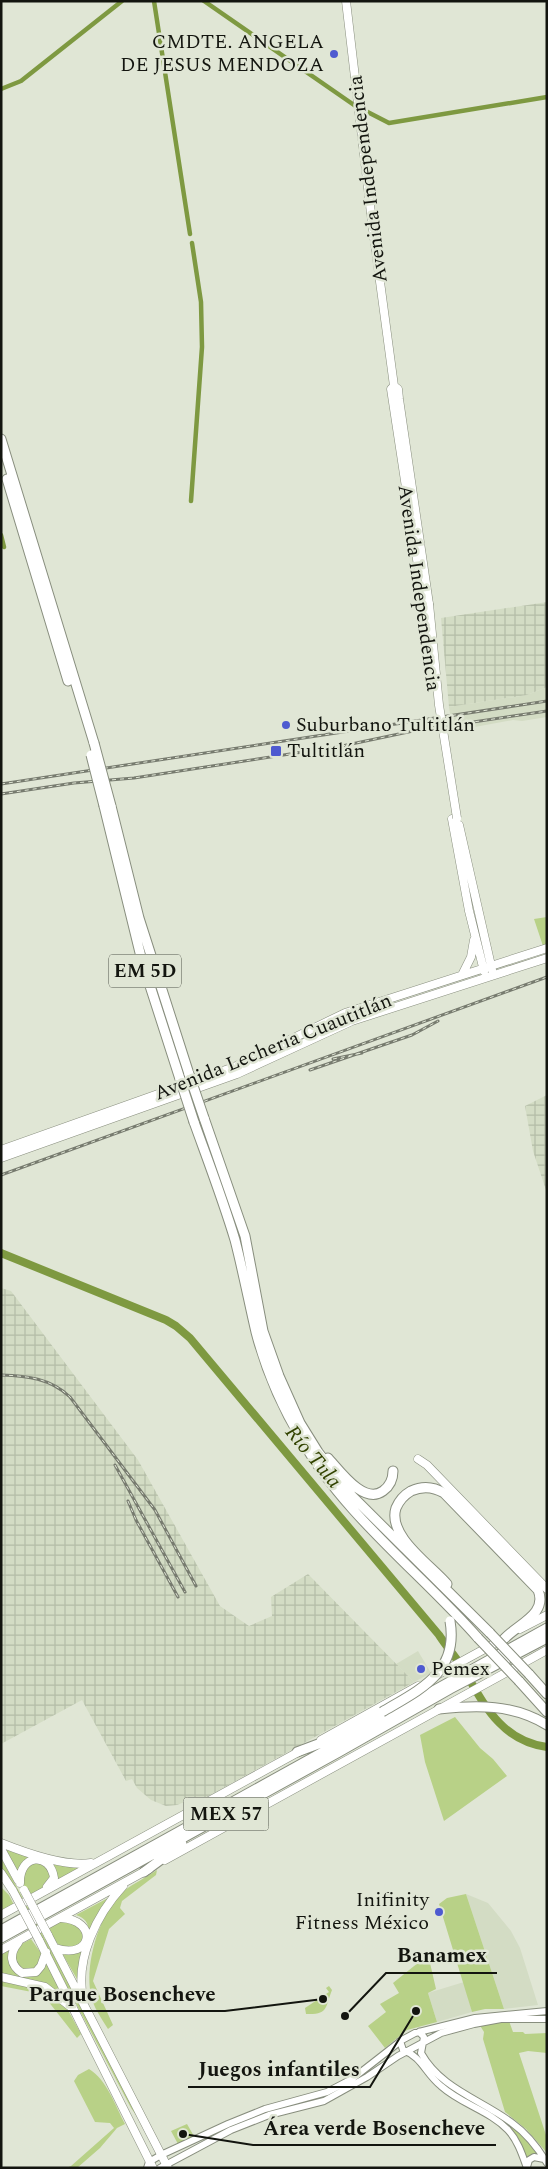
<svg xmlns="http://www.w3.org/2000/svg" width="548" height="2169" font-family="Spectral,serif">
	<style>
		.built { fill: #d3dcc4 }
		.industrial { fill: url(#industrial-grid) }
		.green { fill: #b8d187 }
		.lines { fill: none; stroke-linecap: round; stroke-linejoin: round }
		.canal { stroke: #7e9941; stroke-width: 4.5 }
		.river { stroke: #7e9941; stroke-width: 8 }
		.minor-casing { stroke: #888e7e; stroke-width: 8 }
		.major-casing { stroke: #888e7e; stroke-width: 9 }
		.highway-casing { stroke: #888e7e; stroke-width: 11 }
		.minor { stroke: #fff; stroke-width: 6 }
		.major { stroke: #fff; stroke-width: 8 }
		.highway { stroke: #fff; stroke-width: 9 }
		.rail-casing { stroke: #777b6f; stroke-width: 3 }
		.rail { stroke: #e0e6d5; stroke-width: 1; stroke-dasharray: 4; stroke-linecap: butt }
		.major-bridge-casing { stroke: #888e7e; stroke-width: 9; stroke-linecap: butt }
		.highway-bridge-casing { stroke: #888e7e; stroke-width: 11; stroke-linecap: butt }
		.major-bridge { stroke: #fff; stroke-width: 8 }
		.highway-bridge { stroke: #fff; stroke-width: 9 }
		.poi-dot { fill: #4e5ad0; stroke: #e0e6d5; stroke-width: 2 }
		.labels { text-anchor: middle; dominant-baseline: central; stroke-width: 5; stroke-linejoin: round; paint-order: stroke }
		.shield { fill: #e0e6d5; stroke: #50544a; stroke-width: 1 }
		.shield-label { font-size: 19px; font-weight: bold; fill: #13150f }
		.poi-label { font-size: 20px; fill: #13150f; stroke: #e0e6d5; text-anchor: start }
		.street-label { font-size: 20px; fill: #13150f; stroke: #e0e6d5 }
		.water-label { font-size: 21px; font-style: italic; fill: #324300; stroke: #e0e6d5 }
		.leader { fill: none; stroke: #13150f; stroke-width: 2 }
		.callout-dot { fill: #13150f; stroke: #e0e6d5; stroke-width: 2 }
		.callout-label { font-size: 21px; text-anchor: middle; font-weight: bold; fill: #13150f; stroke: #e0e6d5; stroke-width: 5; stroke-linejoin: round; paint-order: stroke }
	</style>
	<defs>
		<pattern id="industrial-grid" width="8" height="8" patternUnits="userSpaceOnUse" patternTransform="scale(1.25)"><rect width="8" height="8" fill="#d3dcc4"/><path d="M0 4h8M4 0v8" fill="none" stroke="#b4bca7"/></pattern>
	</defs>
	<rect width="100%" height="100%" fill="#e0e6d5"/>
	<path class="built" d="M 547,687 L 547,717 L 522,721 L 513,720 L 453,731 L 449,707 L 527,695 Z
		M 418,1651 L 431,1673 L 414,1682 L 396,1664 Z
		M 466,1894 L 488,1903 L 511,1931 L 520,1948 L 538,2005 L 504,2009 Z
		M 464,1982 L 472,2012 L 437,2022 L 428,1993 Z"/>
	<path class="industrial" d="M 547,602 L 547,687 L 527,695 L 449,707 L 441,618 Z
		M 547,1095 L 547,1193 L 533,1151 L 525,1106 Z
		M 1,1288 L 11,1291 L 138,1460 L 220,1606 L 249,1626 L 272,1616 L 271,1597 L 308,1574 L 414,1682 L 194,1804 L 187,1801 L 177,1805 L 166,1806 L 151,1800 L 137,1788 L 132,1779 L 126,1781 L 82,1700 L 1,1744 Z"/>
	<path class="green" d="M 547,917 L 547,944 L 543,946 L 534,919 Z
		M 455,1717 L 480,1748 L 493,1759 L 507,1776 L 444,1821 L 425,1762 L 420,1735 Z
		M 3,1848 L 84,1866 L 56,1881 L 49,1862 L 22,1863 L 17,1872 Z
		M 1,1858 L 97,2035 L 143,2125 L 131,2108 L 14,1886 L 1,1869 Z
		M 40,1861 L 51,1873 L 48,1885 L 30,1896 L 22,1882 L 24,1867 Z
		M 157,1870 L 156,1875 L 122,1901 L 120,1908 L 125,1914 L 109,1929 L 93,1981 L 113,2025 L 108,2029 C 102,2019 93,2007 91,1995 C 84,1965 100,1910 124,1891 C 134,1883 147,1877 157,1870 Z
		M 1,1887 L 9,1895 L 14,1905 L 1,1911 Z
		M 466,1894 L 504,2009 L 485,2009 L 472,2012 L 439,1904 L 447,1898 Z
		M 108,1898 L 95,1920 L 81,1986 L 62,1953 L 74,1954 L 85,1948 C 89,1935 93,1920 76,1915 Z
		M 63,1920 L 75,1921 L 84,1937 L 79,1947 L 62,1948 L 54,1940 L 48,1928 Z
		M 31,1939 L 41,1953 L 41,1961 C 34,1970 28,1972 18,1967 L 14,1952 L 18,1946 Z
		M 12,1949 L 9,1964 C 16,1973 23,1978 35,1975 L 46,1961 L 68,2000 C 45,1981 29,1980 1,1973 L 1,1954 Z
		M 429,1954 L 434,1960 L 430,1963 L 436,1989 L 428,1993 L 437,2022 L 407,2030 L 385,2048 L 368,2026 L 386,2012 L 380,2004 L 399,1993 L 393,1983 Z
		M 1,1979 L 47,1991 L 68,2010 L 81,2034 L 77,2038 L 48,2001 L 37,1993 L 1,1986 Z
		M 329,1986 L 332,1990 C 325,2007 329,2015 306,2014 L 305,2008 L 329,1992 L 326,1988 Z
		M 509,2021 L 513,2032 L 523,2032 L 525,2034 L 547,2033 L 547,2053 L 528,2051 L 519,2053 L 547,2138 L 547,2153 L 526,2129 L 505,2112 L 483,2039 L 484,2032 L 479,2024 Z
		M 89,2069 C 107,2080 115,2105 125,2124 L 117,2128 L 100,2148 L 77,2168 L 66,2168 L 71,2166 L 114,2128 L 110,2123 L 95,2122 L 74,2081 L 78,2075 Z
		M 488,2108 L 516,2127 L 538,2153 L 533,2155 L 527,2161 L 521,2147 Z
		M 187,2124 L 195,2138 L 178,2144 L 171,2131 Z"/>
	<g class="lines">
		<path class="canal" d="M 154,1 L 190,234
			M 204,1 L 354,105 L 389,123 L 547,97
			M 1,89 L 21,81 L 122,1
			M 191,501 L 202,347 L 201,302 L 192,243
			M 1,535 L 4,547"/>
		<path class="river" d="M 1,1253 L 166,1320 L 176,1326 L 190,1338 L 439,1635 C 446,1646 455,1656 462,1667 C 483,1702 500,1741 547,1747"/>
		<g class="minor-casing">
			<path id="minor" d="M 419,2032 L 424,2037 L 421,2053 C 441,2089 480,2099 512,2123 C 526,2133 538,2148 547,2163
				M 400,2041 L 403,2050 C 422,2057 425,2073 441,2086 C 461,2104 490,2111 508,2130 C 518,2141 522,2154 527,2168
				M 527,2167 L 529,2160 L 534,2157 L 544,2159
				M 147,2168 L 149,2162 L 161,2155 L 228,2124 L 265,2109 L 327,2092 L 352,2079 L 402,2040 L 415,2033 L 475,2018 L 547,2011
				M 160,2168 L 231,2130 L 269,2115 L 324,2101 L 367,2077 L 398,2056 L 441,2033 L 474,2024 L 501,2019 L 547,2019"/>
		</g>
		<g class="major-casing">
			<path id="major" d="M 346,1 L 372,222 L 394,386 L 398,389 L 399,399 L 429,604
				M 394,386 L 391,389 L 418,566
				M 452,819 L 469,911 L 484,971
				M 459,825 L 492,970
				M 462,975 L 471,957 L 474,940
				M 1,1150 L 234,1067 L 345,1013 L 547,948
				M 1,1158 L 237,1074 L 352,1021 L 547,958
				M 418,1459 L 427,1465 L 547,1589
				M 520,1629 L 547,1615
				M 437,1675 L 501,1640
				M 321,1740 L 418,1686
				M 1,1843 C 26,1853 65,1867 91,1863
				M 1,1849 L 18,1880
				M 165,1860 L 547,1650
				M 1,1873 L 13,1891
				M 20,1883 C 19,1854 50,1851 54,1878 L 47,1887
				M 1,1915 L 302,1750
				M 48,1935 L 168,2168
				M 39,1940 L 153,2168
				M 18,1943 C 9,1954 10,1965 22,1973 L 36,1972 L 41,1966 L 46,1952
				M 55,1948 C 93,1961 99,1920 61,1918
				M 1,1950 L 149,1869
				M 1,1977 L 45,1987 L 71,2007
				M 83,1998 C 75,1958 97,1914 123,1886"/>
		</g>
		<g class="highway-casing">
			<path id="highway" d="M 1,439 L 94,743
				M 7,479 L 68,681
				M 104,806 L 142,961 L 180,1079
				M 111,806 L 139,918 L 189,1074
				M 204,1118 L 245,1236 L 263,1331 L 279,1376 L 300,1423 L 318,1452 L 352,1496 L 490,1633
				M 194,1122 C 208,1161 223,1200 235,1240 C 243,1271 249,1302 256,1332 C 266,1370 282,1407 302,1440 C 344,1515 422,1574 478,1638
				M 328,1458 C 340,1471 364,1505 383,1491 C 390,1486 393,1478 393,1471
				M 447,1584 C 431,1565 387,1536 396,1508 C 399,1501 404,1495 411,1491 C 422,1486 434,1487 444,1493 L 538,1590 C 548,1614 518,1624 504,1639
				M 529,1674 L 547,1694
				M 519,1681 L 547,1712
				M 439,1709 C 477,1705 513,1704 547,1725
				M 297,1752 L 337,1737 L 382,1712
				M 144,1872 L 182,1844
				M 1,1930 L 547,1628
				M 1,1938 L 339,1752 L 450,1689 L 547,1638"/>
		</g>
		<use href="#minor" class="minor"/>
		<use href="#major" class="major"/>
		<use href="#highway" class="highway"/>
		<g class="rail-casing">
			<path id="rail" d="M 1,784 L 547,701
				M 1,794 L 74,783 L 134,778 L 342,746 L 413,731 L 547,711
				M 333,1059 L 362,1053
				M 310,1070 L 412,1035 L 438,1021
				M 1,1175 L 547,977
				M 1,1375 C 27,1376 50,1378 70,1397 L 155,1510 L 196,1586
				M 115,1465 L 185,1592
				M 128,1501 L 136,1520 L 178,1597"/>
		</g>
		<use href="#rail" class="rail"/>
		<g class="major-bridge-casing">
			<path id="major-bridge" d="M 429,604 L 439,705 L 457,818
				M 24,1890 L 48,1935
				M 13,1891 L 39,1940"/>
		</g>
		<g class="highway-bridge-casing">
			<path id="highway-bridge" d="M 94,743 L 111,806
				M 91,755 L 104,806
				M 189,1074 L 204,1118
				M 180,1079 L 194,1122
				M 490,1633 L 529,1674
				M 478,1638 L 519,1681
				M 382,1712 C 419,1690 459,1673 450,1621"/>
		</g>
		<use href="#major-bridge" class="major-bridge"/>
		<use href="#highway-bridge" class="highway-bridge"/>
	</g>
	<g class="poi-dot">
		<circle cx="334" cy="54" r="5"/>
		<circle cx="286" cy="725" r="5"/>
		<rect x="270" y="745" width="12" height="12" rx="2.5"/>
		<circle cx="421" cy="1669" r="5"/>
		<circle cx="439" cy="1912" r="5"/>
	</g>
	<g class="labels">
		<g class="shield">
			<rect x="109" y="954.5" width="72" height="33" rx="4"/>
			<rect x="183.5" y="1797.5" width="85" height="33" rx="4"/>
		</g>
		<g class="shield-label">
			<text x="145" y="971">EM 5D</text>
			<text x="226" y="1814">MEX 57</text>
		</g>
		<g class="poi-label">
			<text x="324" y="42" text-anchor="end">CMDTE. ANGELA<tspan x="324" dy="23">DE JESUS MENDOZA</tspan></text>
			<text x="296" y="725">Suburbano Tultitlán</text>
			<text x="287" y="751">Tultitlán</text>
			<text x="431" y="1669">Pemex</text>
			<text x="429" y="1900" text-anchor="end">Inifinity<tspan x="429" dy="23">Fitness México</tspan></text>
		</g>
		<g class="street-label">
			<text transform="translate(368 179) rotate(-97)">Avenida Independencia</text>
			<text transform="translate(419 588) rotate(82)">Avenida Independencia</text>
			<text transform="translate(273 1047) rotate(-22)">Avenida Lecheria Cuautitlán</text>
		</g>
		<g class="water-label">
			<text transform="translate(313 1457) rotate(50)">Río Tula</text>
		</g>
	</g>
	<path class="leader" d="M345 2016L386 1973H497M323 1999L225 2011H18M416 2011L370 2087H188M183 2134L253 2145H496"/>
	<g class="callout-dot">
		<circle cx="345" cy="2016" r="5"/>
		<circle cx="323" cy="1999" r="5"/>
		<circle cx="416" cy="2011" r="5"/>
		<circle cx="183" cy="2134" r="5"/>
	</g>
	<g class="callout-label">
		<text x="442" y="1962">Banamex</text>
		<text x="122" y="2001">Parque Bosencheve</text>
		<text x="279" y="2076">Juegos infantiles</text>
		<text x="374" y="2135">Área verde Bosencheve</text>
	</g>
	<rect width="548" height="2169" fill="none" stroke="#13150f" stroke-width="5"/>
</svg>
